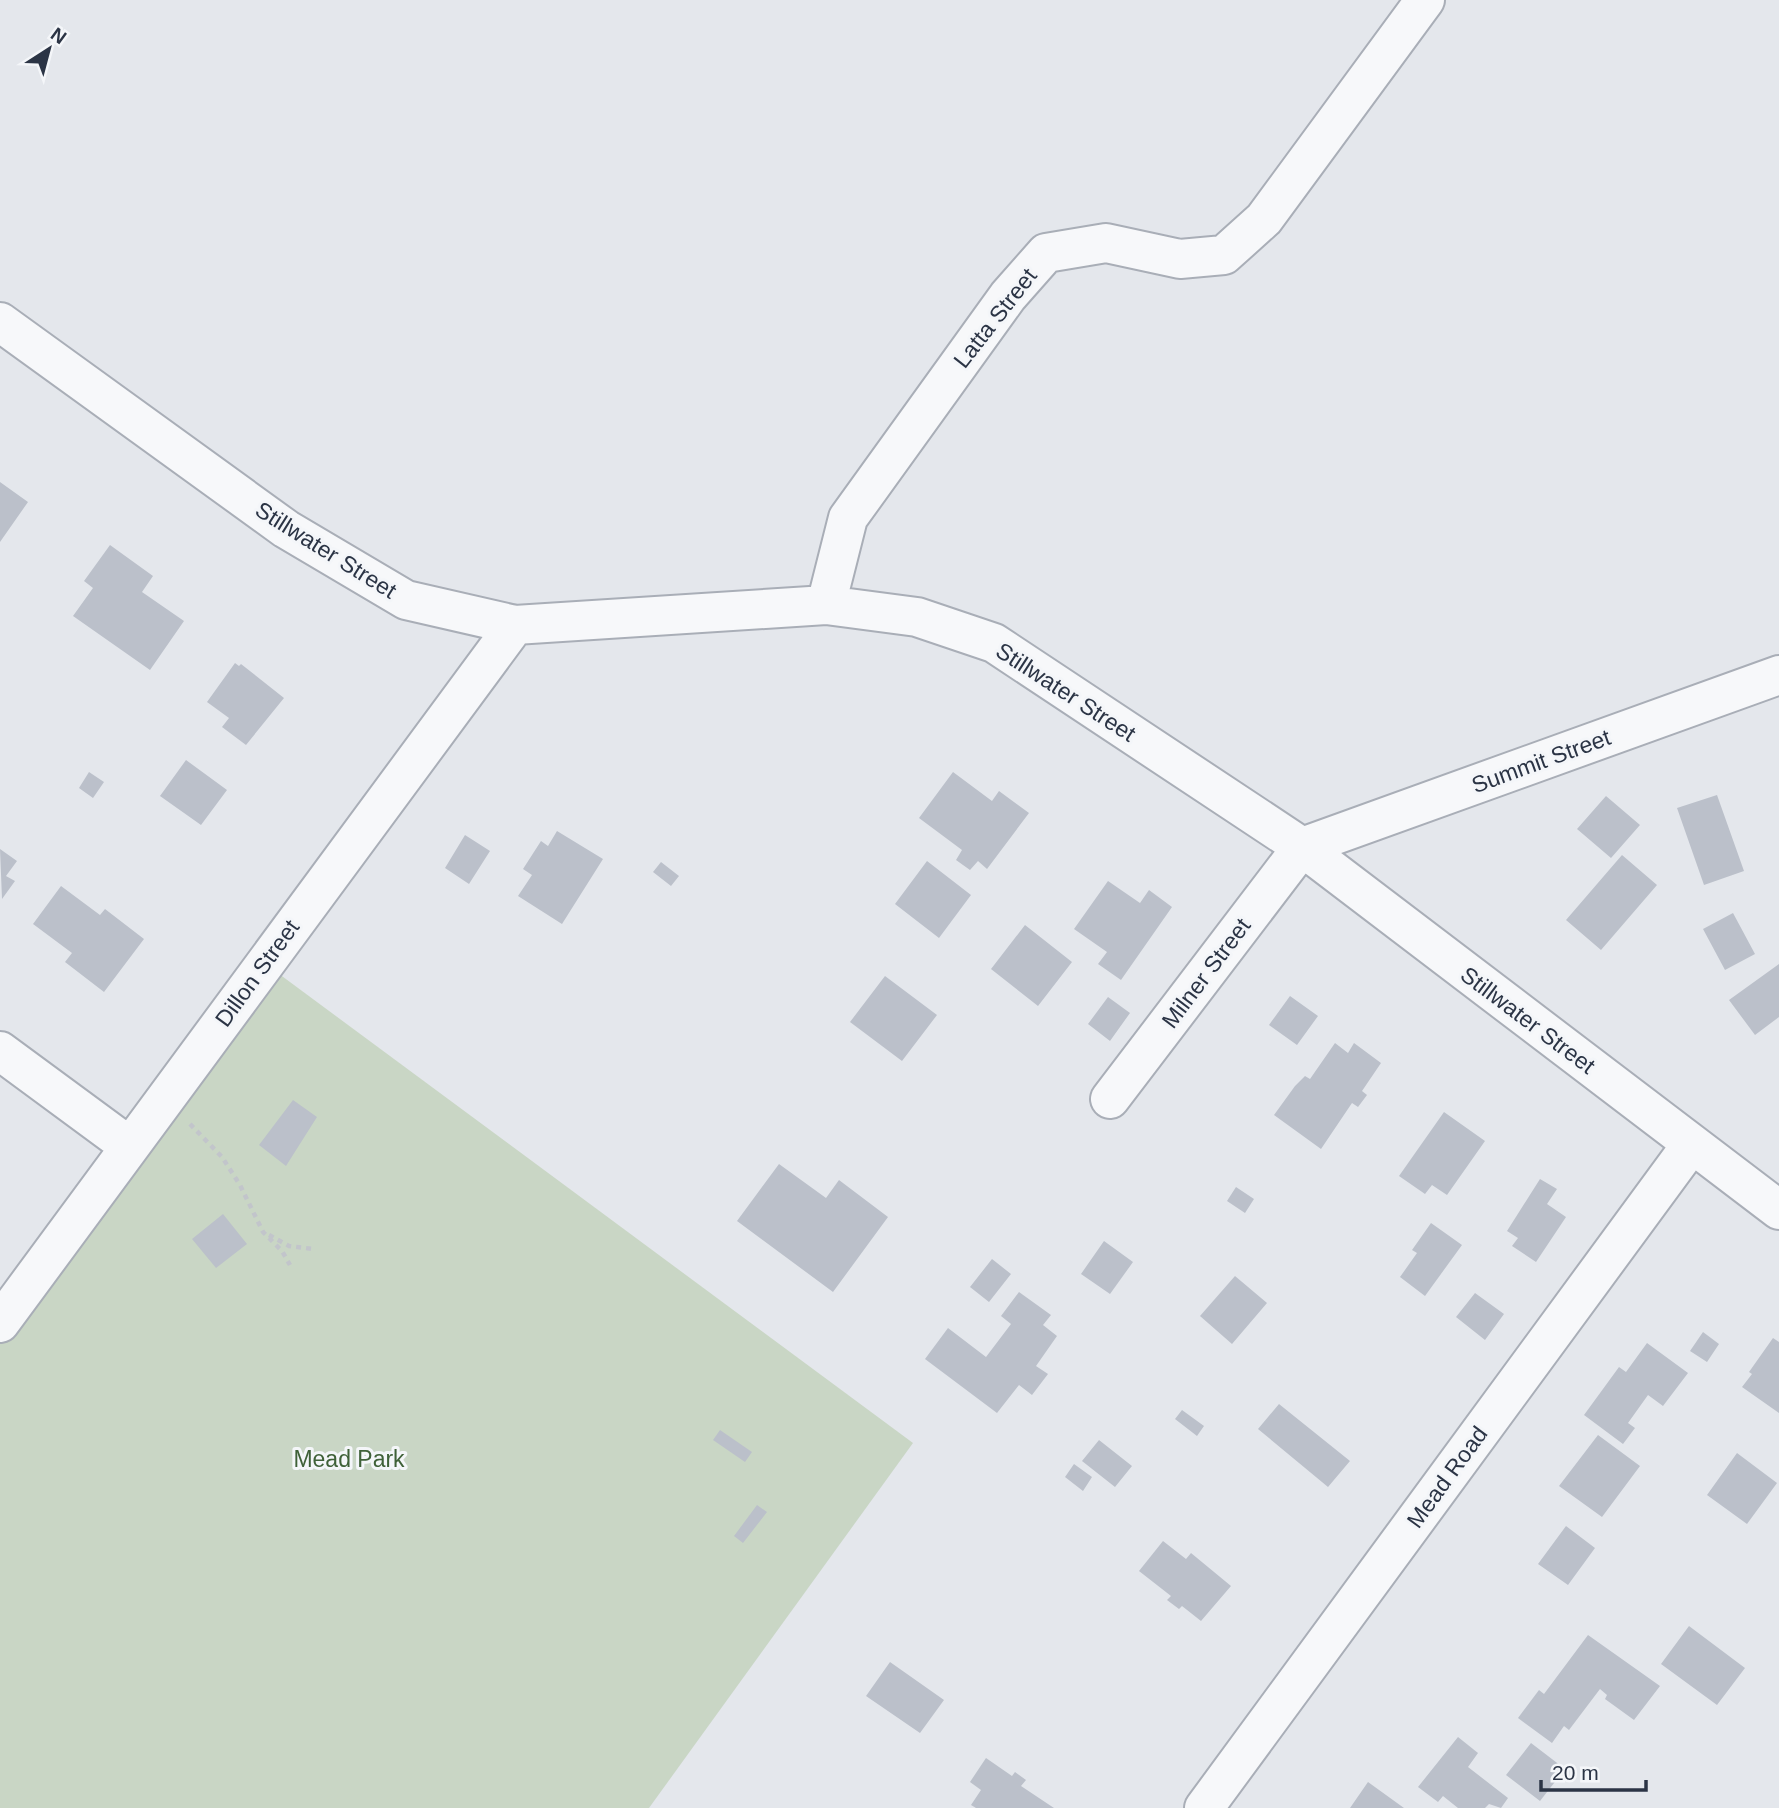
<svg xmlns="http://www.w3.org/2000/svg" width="1779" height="1808" font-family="Arial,sans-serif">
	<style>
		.green { fill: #c9d6c5 }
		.building { fill: #bbc0ca }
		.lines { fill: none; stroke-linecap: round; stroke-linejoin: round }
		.minor-casing { stroke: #a9aeb7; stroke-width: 42 }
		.path { stroke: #c2c5cb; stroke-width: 4.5; stroke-dasharray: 5 5; stroke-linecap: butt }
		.minor { stroke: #f7f8fa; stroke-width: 38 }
		.labels { text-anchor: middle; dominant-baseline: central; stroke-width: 6; stroke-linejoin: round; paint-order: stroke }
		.street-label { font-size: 23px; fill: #2b3445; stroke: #f4f6f9 }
		.park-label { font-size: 23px; fill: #3f6138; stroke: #f4f6f9 }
	</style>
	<rect width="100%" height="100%" fill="#e4e7ec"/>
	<path class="green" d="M 271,968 L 913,1443 L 649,1808 L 0,1808 L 0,1338 Z"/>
	<path class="building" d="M 0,482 L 28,502 L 0,542 Z
		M 110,545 L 153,576 L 142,592 L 184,621 L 150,670 L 73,616 L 93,588 L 84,581 Z
		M 235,663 L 239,666 L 241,664 L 284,698 L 246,745 L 222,727 L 229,718 L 207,702 Z
		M 186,760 L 227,790 L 201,825 L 160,796 Z
		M 89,772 L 104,782 L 93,798 L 79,788 Z
		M 953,772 L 992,801 L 999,791 L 1029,813 L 987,869 L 978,861 L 970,870 L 956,860 L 962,850 L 919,818 Z
		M 1717,795 L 1744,871 L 1704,885 L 1677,808 Z
		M 1606,796 L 1640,825 L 1611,858 L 1577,829 Z
		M 557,831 L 603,859 L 562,924 L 518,896 L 532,875 L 523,869 L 541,841 L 548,846 Z
		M 465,835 L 490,851 L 469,884 L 445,868 Z
		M 0,849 L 17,861 L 6,876 L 15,881 L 2,899 Z
		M 1622,855 L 1657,885 L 1601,950 L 1566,920 Z
		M 927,861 L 971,895 L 939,938 L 895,904 Z
		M 661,862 L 679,876 L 671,886 L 653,872 Z
		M 1108,881 L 1140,903 L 1149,890 L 1172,907 L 1121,980 L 1098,964 L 1107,952 L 1074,929 Z
		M 61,886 L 100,915 L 105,909 L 144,939 L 104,992 L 65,962 L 72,953 L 33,924 Z
		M 1733,913 L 1755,954 L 1725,970 L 1703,929 Z
		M 1025,925 L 1072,962 L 1038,1006 L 991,969 Z
		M 1779,964 L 1779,1017 L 1755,1035 L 1729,1000 Z
		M 885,976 L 937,1015 L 902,1061 L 850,1022 Z
		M 1290,996 L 1318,1016 L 1297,1045 L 1269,1025 Z
		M 1108,997 L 1130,1013 L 1110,1041 L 1088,1024 Z
		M 1335,1043 L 1348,1053 L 1354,1043 L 1381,1063 L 1362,1091 L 1367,1095 L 1358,1107 L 1352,1103 L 1321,1149 L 1274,1115 L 1295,1086 L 1305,1076 L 1310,1079 Z
		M 293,1100 L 317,1117 L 286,1166 L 259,1145 Z
		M 1444,1112 L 1485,1141 L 1447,1195 L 1432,1185 L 1425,1194 L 1399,1176 Z
		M 779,1164 L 826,1198 L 839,1180 L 888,1217 L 833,1292 L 737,1221 Z
		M 1540,1179 L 1557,1189 L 1547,1204 L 1566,1217 L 1536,1262 L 1512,1246 L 1518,1238 L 1507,1231 Z
		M 1236,1187 L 1254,1199 L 1245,1213 L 1227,1201 Z
		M 223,1214 L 247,1244 L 216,1268 L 192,1239 Z
		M 1431,1223 L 1462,1245 L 1425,1296 L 1400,1277 L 1417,1253 L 1412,1250 Z
		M 1104,1241 L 1133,1262 L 1110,1294 L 1081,1274 Z
		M 992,1259 L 1011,1274 L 989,1302 L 970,1287 Z
		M 1235,1276 L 1267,1303 L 1232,1344 L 1200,1316 Z
		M 1019,1292 L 1051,1315 L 1043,1325 L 1057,1336 L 1036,1366 L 1048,1374 L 1032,1395 L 1019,1385 L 997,1413 L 925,1359 L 948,1328 L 986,1357 L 1011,1324 L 1001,1316 Z
		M 1475,1293 L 1504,1314 L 1485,1340 L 1456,1317 Z
		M 1703,1332 L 1719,1344 L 1707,1362 L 1690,1351 Z
		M 1773,1338 L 1779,1342 L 1779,1413 L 1742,1387 L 1752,1374 L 1749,1372 Z
		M 1647,1343 L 1688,1373 L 1663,1406 L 1648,1395 L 1628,1423 L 1635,1428 L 1623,1444 L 1584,1415 L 1619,1367 L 1626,1372 Z
		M 1279,1404 L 1350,1461 L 1328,1487 L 1258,1429 Z
		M 1182,1410 L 1204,1426 L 1197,1436 L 1175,1419 Z
		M 720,1430 L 752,1452 L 745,1462 L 713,1440 Z
		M 1598,1435 L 1640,1466 L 1602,1517 L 1559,1486 Z
		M 1099,1440 L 1132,1466 L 1115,1487 L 1082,1461 Z
		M 1737,1453 L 1777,1483 L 1747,1524 L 1707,1495 Z
		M 1074,1464 L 1092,1477 L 1083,1491 L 1065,1477 Z
		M 757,1505 L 767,1512 L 743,1543 L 734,1536 Z
		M 1566,1526 L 1595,1548 L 1568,1585 L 1538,1564 Z
		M 1163,1541 L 1186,1559 L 1191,1553 L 1231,1586 L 1201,1621 L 1182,1606 L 1179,1609 L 1167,1600 L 1171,1596 L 1139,1571 Z
		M 1689,1626 L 1745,1668 L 1717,1705 L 1661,1664 Z
		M 1588,1635 L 1660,1686 L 1634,1720 L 1605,1699 L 1607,1695 L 1600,1689 L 1569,1730 L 1564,1726 L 1552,1743 L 1518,1718 L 1539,1690 L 1544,1694 Z
		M 890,1662 L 944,1700 L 920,1733 L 866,1696 Z
		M 1458,1737 L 1478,1753 L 1468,1767 L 1508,1798 L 1501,1808 L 1489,1804 L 1485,1808 L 1458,1808 L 1443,1796 L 1438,1802 L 1418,1787 Z
		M 1531,1743 L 1565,1769 L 1540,1801 L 1506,1775 Z
		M 986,1758 L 1012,1776 L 1015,1772 L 1026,1780 L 1021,1786 L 1054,1808 L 976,1808 L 971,1805 L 981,1790 L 970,1782 Z
		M 1368,1782 L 1404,1808 L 1350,1808 Z"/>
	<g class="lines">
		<g class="minor-casing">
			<path id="minor" d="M 0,322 L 286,529 L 406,600 L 515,625 L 826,605 L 917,617 L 994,643 L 1302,847 L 1779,1210
				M 826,605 L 848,518 L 1008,296 L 1046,253 L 1106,243 L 1180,259 L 1224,255 L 1264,219 L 1425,0
				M 0,1051 L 129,1146
				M 1110,1099 L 1302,847 L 1779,675
				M 0,1323 L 515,625
				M 1204,1808 L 1691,1145"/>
		</g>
		<path class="path" d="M 190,1124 L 222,1157 L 240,1185 L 263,1232 L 282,1251 L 290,1265
			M 269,1235 L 289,1246 L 313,1249"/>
		<use href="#minor" class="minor"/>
	</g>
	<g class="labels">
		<g class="street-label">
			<text transform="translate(995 318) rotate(-52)">Latta Street</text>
			<text transform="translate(326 550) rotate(32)">Stillwater Street</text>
			<text transform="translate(1066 692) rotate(33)">Stillwater Street</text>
			<text transform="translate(1541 761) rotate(-20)">Summit Street</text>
			<text transform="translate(257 973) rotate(-54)">Dillon Street</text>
			<text transform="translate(1206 973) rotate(-53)">Milner Street</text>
			<text transform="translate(1528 1020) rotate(37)">Stillwater Street</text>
			<text transform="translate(1447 1477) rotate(-54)">Mead Road</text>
		</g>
		<g class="park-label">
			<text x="349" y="1459">Mead Park</text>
		</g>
	</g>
	<g transform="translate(49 49) rotate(36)" stroke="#f4f6f9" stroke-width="5" paint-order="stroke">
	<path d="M0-5L12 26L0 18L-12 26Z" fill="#2b3445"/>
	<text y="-10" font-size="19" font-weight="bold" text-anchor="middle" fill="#2b3445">N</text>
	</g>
	<path d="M1541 1780v10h105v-10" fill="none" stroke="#2b3445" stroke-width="3.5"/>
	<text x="1552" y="1780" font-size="21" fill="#2b3445" stroke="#f4f6f9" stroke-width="5" paint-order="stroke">20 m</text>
</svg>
